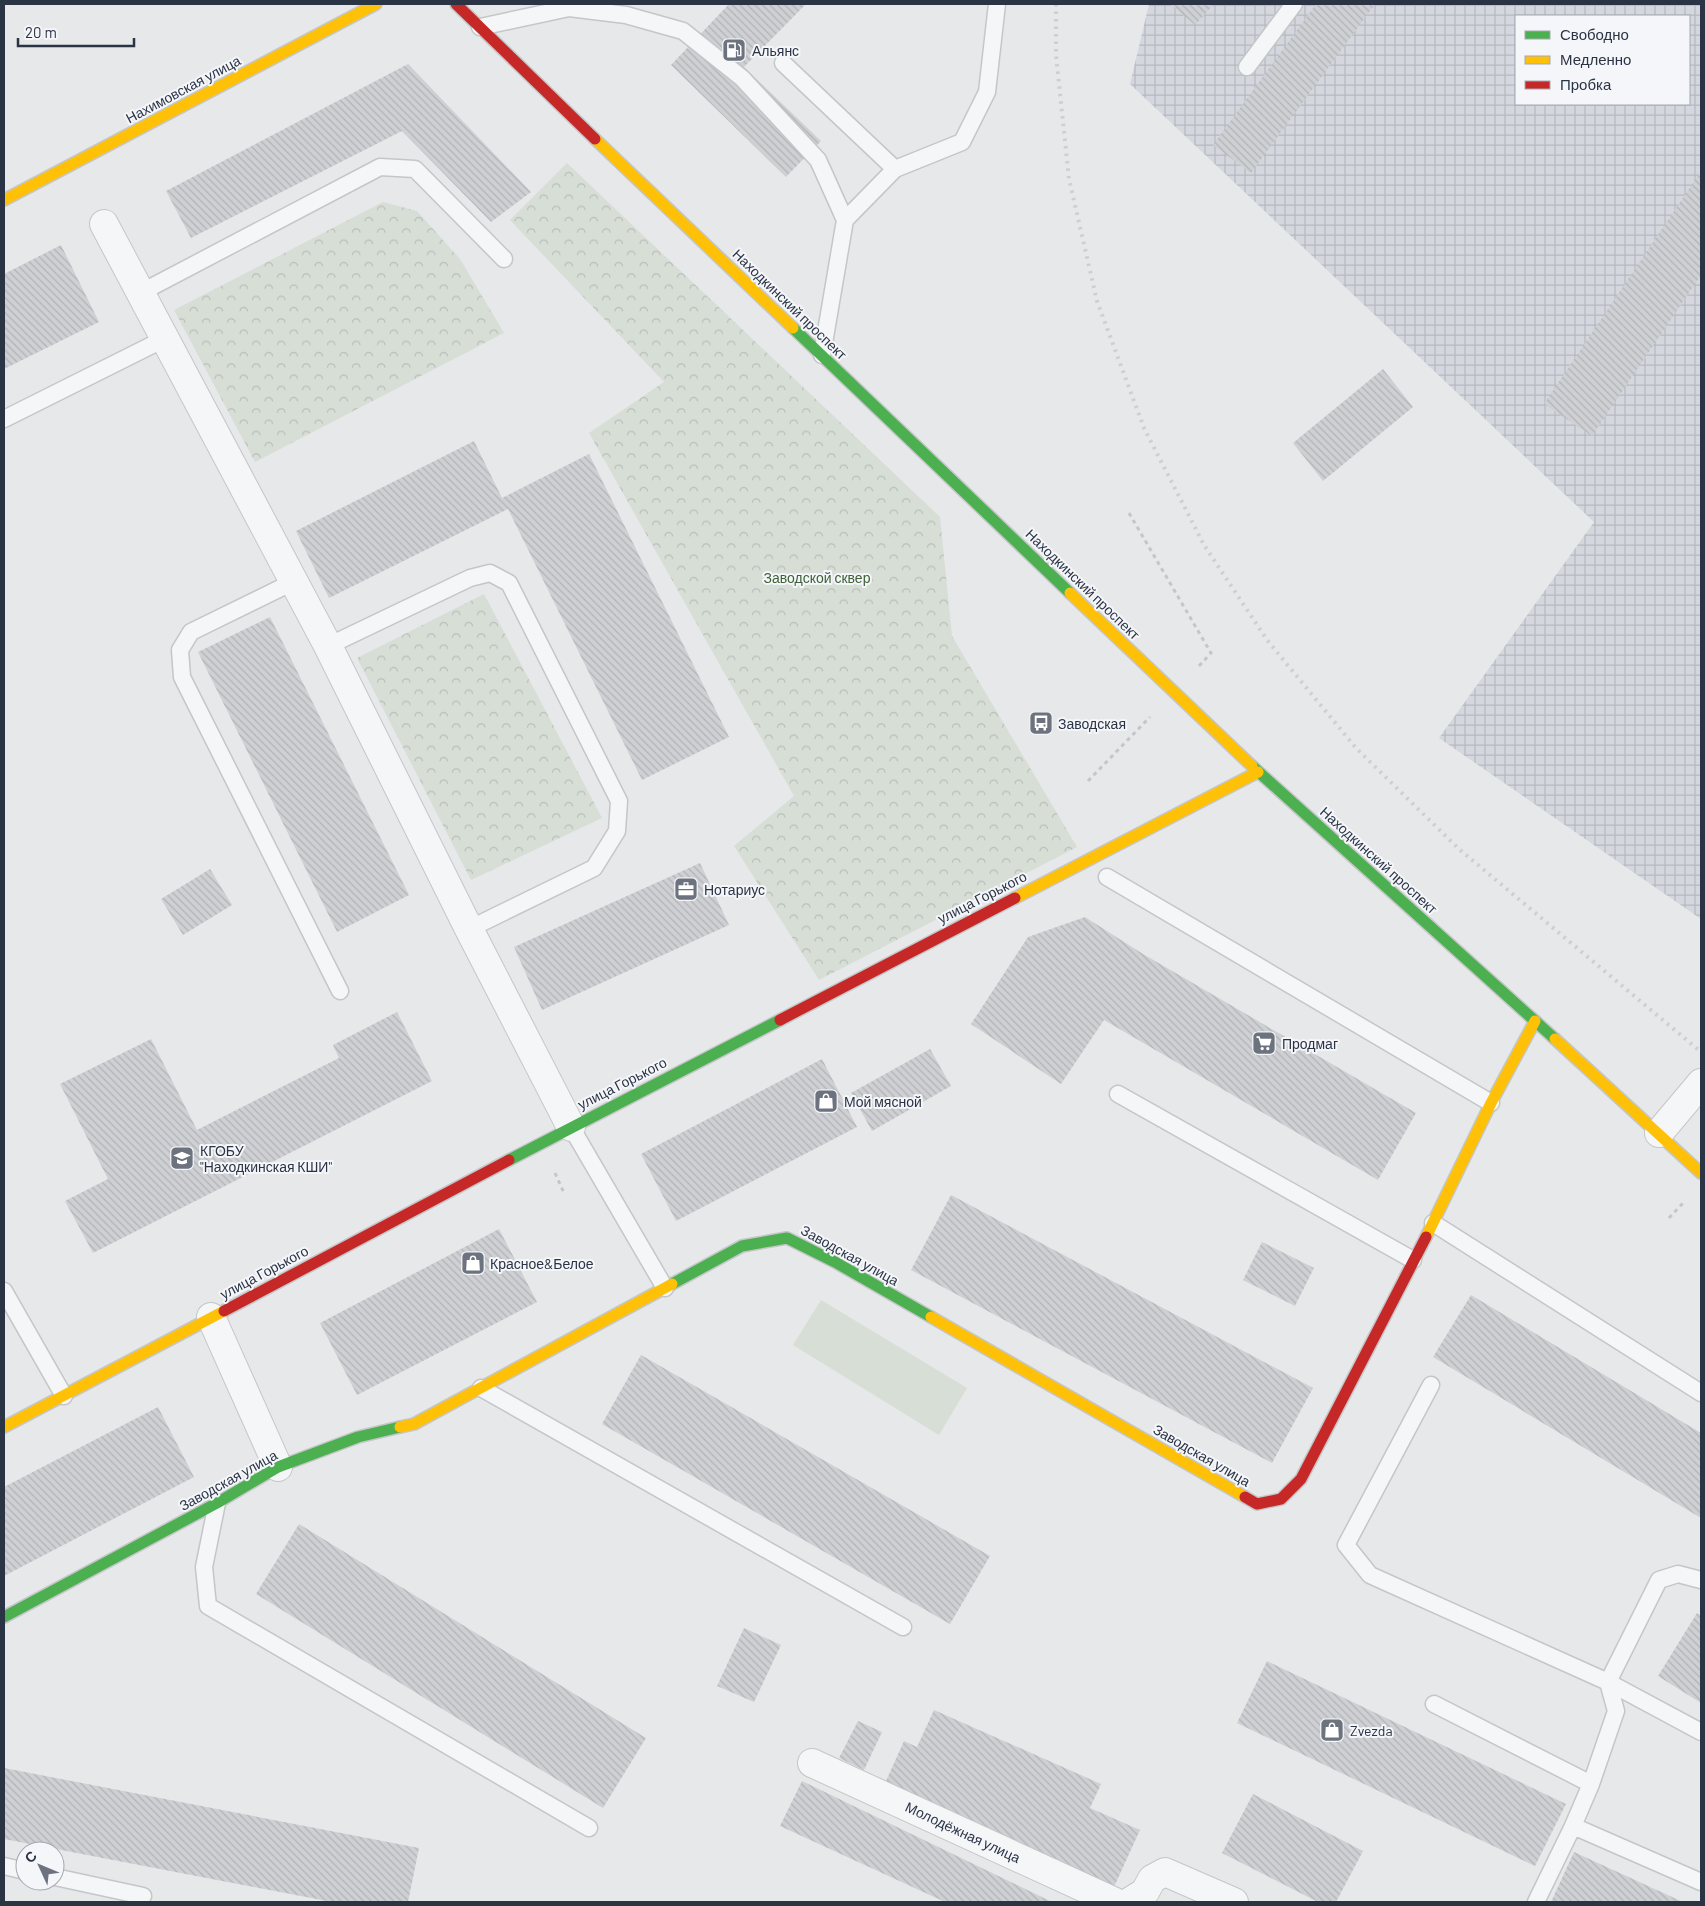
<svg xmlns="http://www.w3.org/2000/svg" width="1705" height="1906" font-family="Barlow,sans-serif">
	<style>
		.industrial { fill: url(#industrial-grid); fill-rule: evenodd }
		.green { fill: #d6ded6 }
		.park { fill: url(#park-crowns) }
		.building { fill: url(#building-back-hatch) }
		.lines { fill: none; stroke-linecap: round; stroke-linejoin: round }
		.lane-casing { stroke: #c4c6c8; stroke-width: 19 }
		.street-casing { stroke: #c4c6c8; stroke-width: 30 }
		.fast-casing { stroke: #c4c6c8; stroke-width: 14 }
		.slow-casing { stroke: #c4c6c8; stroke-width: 14 }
		.jam-casing { stroke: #c4c6c8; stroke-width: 14 }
		.path { stroke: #c5c6ca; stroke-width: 3; stroke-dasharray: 4 4; stroke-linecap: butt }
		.lane { stroke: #f5f6f7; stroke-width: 16 }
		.street { stroke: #f5f6f7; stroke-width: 28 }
		.fast { stroke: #4caf50; stroke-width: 11 }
		.slow { stroke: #ffc107; stroke-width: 11 }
		.jam { stroke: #c62828; stroke-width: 11 }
		.rail { stroke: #cecfd2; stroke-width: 4; stroke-dasharray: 2.5 5; stroke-linecap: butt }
		.labels { text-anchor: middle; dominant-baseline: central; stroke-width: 4; stroke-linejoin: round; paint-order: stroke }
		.poi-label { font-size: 14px; fill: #2b3445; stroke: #f4f6f9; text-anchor: start }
		.street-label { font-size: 14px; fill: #2b3445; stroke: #f4f6f9 }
		.park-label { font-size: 14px; fill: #3f6138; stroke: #f4f6f9 }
	</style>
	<defs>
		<pattern id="industrial-grid" width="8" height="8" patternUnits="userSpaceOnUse" patternTransform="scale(1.25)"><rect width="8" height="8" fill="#d4d7dd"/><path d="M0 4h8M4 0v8" fill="none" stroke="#b6b9bf"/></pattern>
		<pattern id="park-crowns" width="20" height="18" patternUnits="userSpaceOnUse" patternTransform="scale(1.25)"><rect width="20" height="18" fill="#d6ded6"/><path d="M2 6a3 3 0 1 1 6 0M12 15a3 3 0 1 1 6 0" fill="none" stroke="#b8bfb9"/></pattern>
		<pattern id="building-back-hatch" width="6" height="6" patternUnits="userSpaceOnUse" patternTransform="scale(1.25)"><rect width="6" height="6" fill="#ced0d3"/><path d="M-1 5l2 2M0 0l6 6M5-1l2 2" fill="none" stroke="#b1b3b6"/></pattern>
	</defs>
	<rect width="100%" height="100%" fill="#e6e8ea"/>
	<path class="industrial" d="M 1149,4 L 1701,4 L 1701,919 L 1439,738 L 1594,522 L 1130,84 ZM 1516,16 L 1689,16 L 1689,104 L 1516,104 Z"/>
	<path class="green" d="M 821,1300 L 967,1388 L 939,1435 L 793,1345 Z"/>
	<path class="park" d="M 567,163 L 940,517 L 952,636 L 1077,847 L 819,980 L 734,846 L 794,796 L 589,433 L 664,382 L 510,220 Z
		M 383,202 L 417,211 L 460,259 L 504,333 L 255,462 L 174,310 Z
		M 484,594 L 602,818 L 471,880 L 357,658 Z"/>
	<path class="building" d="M 729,4 L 806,4 L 744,67 L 821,141 L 786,177 L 671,65 Z
		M 1170,4 L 1214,4 L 1195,25 Z
		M 1316,4 L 1375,4 L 1251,173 L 1213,145 Z
		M 408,64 L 531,192 L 491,222 L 402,131 L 191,238 L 166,191 Z
		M 1701,171 L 1701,275 L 1592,436 L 1544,404 Z
		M 61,245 L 99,322 L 4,369 L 4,274 Z
		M 1383,369 L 1413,407 L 1323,481 L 1293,443 Z
		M 474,441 L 502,498 L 589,454 L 729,737 L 642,780 L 508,509 L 329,598 L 296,531 Z
		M 270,617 L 409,895 L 337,932 L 198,652 Z
		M 700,863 L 729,925 L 542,1010 L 514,947 Z
		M 210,869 L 232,905 L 183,935 L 161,899 Z
		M 1085,917 L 1143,954 L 1416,1113 L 1378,1180 L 1104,1020 L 1061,1084 L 971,1024 L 1028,937 Z
		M 397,1012 L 432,1081 L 93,1253 L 65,1201 L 108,1179 L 60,1084 L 151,1039 L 197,1130 L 339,1058 L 333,1045 Z
		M 930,1049 L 951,1086 L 872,1131 L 851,1093 Z
		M 822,1059 L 857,1127 L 676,1221 L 641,1154 Z
		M 951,1195 L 1313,1388 L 1272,1463 L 911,1270 Z
		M 499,1229 L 537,1302 L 357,1395 L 320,1323 Z
		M 1262,1242 L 1314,1268 L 1295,1306 L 1243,1280 Z
		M 1471,1295 L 1701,1433 L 1701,1518 L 1433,1357 Z
		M 641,1355 L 990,1556 L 950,1624 L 602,1424 Z
		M 158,1407 L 194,1477 L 4,1576 L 4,1487 Z
		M 299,1524 L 646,1738 L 603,1808 L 256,1594 Z
		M 1697,1613 L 1701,1616 L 1701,1703 L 1658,1676 Z
		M 744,1628 L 781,1645 L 754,1702 L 717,1686 Z
		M 1267,1661 L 1566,1804 L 1535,1866 L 1237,1723 Z
		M 934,1710 L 1101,1784 L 1090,1808 L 1140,1830 L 1114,1887 L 886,1781 L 904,1741 L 917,1747 Z
		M 858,1721 L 882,1732 L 864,1770 L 839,1758 Z
		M 4,1768 L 419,1848 L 408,1902 L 332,1902 L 4,1839 Z
		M 802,1781 L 1052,1902 L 945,1902 L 780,1826 Z
		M 1253,1794 L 1363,1851 L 1336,1902 L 1318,1902 L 1222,1853 Z
		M 1574,1852 L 1683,1902 L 1551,1902 Z"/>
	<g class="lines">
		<g class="lane-casing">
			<path id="lane" d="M 480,27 L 569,8 L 626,15 L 683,31 L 742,78 L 818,160 L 845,220 L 822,355
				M 783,63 L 895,169
				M 1247,67 L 1294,4
				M 845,220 L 895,169 L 962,142 L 987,92 L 997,4
				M 140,293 L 380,167 L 415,169 L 504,259
				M 4,419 L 164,339
				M 293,582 L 191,632 L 180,650 L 182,677 L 340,991
				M 328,646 L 470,578 L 490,573 L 509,583 L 619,801 L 617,831 L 594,868 L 469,929
				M 1107,877 L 1491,1103
				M 1118,1094 L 1413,1260
				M 571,1127 L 665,1288
				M 1433,1223 L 1701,1393
				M 4,1291 L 64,1396
				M 1431,1385 L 1346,1545 L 1370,1575 L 1608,1682 L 1659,1580 L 1678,1574 L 1701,1580
				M 481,1388 L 903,1627
				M 217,1503 L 204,1567 L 208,1606 L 589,1828
				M 1608,1682 L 1701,1732
				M 1434,1704 L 1591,1784 L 1573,1826 L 1701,1882
				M 1591,1784 L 1616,1711 L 1608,1682
				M 4,1866 L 25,1871
				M 55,1877 L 143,1896
				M 1536,1902 L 1573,1826"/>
		</g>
		<g class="street-casing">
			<path id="street" d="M 104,224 L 328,646 L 469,929 L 571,1127
				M 1659,1133 L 1701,1083
				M 211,1317 L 278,1467
				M 812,1763 L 1115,1902
				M 1129,1902 L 1145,1892 L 1152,1879 L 1165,1872 L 1234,1902"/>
		</g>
		<g class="fast-casing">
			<path id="fast" d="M 793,328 L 1070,593
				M 1252,766 L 1555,1039
				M 509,1160 L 780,1020
				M 672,1284 L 742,1246 L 787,1238 L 835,1262 L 931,1317
				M 4,1617 L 217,1503 L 278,1467 L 358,1437 L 400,1427"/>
		</g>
		<g class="slow-casing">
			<path id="slow" d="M 595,139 L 793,328
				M 4,200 L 376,4
				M 1070,593 L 1252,766
				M 1015,898 L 1258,772
				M 1555,1039 L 1701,1173
				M 1426,1237 L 1491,1103 L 1535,1021
				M 931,1317 L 1245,1497
				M 4,1427 L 224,1311
				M 400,1427 L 414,1424 L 672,1284"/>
		</g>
		<g class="jam-casing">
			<path id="jam" d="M 456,4 L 595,139
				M 780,1020 L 1015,898
				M 224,1311 L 509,1160
				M 1245,1497 L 1257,1504 L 1281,1499 L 1301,1479 L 1426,1237"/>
		</g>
		<path class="path" d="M 1129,513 L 1211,653 L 1198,667
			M 1088,781 L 1150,717
			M 555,1173 L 564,1193
			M 1669,1218 L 1684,1202"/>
		<use href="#lane" class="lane"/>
		<use href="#street" class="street"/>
		<use href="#fast" class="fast"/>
		<use href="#slow" class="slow"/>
		<use href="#jam" class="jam"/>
		<path class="rail" d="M 1056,4 L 1056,55 L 1069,179 L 1097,301 L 1144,428 L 1204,545 L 1267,640 L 1356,748 L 1459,849 L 1701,1052"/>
	</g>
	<defs>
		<g id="fuel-square" transform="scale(1.25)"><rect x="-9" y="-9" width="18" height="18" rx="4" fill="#6c737f" stroke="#f4f6f9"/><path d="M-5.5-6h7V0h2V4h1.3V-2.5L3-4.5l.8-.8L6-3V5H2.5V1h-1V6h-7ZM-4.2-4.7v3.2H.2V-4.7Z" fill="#fff"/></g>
		<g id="bus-square" transform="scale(1.25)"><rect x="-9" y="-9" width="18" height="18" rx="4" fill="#6c737f" stroke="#f4f6f9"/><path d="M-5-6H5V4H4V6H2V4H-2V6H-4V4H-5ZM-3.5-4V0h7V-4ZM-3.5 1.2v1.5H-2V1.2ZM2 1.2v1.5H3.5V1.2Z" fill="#fff"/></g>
		<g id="office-square" transform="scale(1.25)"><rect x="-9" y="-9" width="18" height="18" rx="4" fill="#6c737f" stroke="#f4f6f9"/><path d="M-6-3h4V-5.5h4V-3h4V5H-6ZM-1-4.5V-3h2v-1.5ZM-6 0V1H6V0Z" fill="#fff"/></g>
		<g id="supermarket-square" transform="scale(1.25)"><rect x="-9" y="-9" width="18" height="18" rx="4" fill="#6c737f" stroke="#f4f6f9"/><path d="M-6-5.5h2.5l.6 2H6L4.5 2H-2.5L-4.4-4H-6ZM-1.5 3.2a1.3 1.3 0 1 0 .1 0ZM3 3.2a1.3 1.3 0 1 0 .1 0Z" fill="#fff"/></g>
		<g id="shop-square" transform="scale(1.25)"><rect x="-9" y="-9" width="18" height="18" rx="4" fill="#6c737f" stroke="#f4f6f9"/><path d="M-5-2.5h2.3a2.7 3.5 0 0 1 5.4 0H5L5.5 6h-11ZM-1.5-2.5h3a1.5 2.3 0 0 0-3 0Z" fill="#fff"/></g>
		<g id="school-square" transform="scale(1.25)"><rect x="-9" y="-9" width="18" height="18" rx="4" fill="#6c737f" stroke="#f4f6f9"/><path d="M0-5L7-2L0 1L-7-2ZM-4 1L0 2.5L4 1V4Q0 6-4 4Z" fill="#fff"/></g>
	</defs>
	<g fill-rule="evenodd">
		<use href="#fuel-square" x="734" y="50"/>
		<use href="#bus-square" x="1041" y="723"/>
		<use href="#office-square" x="686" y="889"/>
		<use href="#supermarket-square" x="1264" y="1043"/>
		<use href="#shop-square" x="826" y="1101"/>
		<use href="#school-square" x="182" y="1158"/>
		<use href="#shop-square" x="473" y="1263"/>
		<use href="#shop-square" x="1332" y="1730"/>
	</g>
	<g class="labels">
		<g class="poi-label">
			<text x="752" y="50">Альянс</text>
			<text x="1058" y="723">Заводская</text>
			<text x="704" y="889">Нотариус</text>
			<text x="1282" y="1043">Продмаг</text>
			<text x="844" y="1101">Мой мясной</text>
			<text x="200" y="1150">КГОБУ<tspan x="200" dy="16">"Находкинская КШИ"</tspan></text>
			<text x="490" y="1263">Красное&amp;Белое</text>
			<text x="1350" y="1730">Zvezda</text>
		</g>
		<g class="street-label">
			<text transform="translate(183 89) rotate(-28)">Нахимовская улица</text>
			<text transform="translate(790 304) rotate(44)">Находкинский проспект</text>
			<text transform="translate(1083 584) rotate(44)">Находкинский проспект</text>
			<text transform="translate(1379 860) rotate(42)">Находкинский проспект</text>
			<text transform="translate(982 897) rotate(-27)">улица Горького</text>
			<text transform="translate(622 1083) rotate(-27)">улица Горького</text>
			<text transform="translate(850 1255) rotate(29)">Заводская улица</text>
			<text transform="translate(264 1272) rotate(-28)">улица Горького</text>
			<text transform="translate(1202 1455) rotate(30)">Заводская улица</text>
			<text transform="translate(228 1480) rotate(-29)">Заводская улица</text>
			<text transform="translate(963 1832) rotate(25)">Молодёжная улица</text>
		</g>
		<g class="park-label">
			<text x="817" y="577">Заводской сквер</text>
		</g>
	</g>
	<rect width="1705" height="1906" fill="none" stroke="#2b3445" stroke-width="10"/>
	<rect x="1515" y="15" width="175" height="90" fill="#f4f6f9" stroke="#a4a8b1"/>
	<rect x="1525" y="31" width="25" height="8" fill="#4caf50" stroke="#a4a8b1"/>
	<text x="1560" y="40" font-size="15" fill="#2b3445">Свободно</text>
	<rect x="1525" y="56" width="25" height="8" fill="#ffc107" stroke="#a4a8b1"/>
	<text x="1560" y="65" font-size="15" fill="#2b3445">Медленно</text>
	<rect x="1525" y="81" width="25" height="8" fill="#c62828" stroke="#a4a8b1"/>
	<text x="1560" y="90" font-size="15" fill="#2b3445">Пробка</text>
	<g transform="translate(40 1866) rotate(314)"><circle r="24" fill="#f4f6f9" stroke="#a4a8b1"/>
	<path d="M0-4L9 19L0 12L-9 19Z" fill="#6c737f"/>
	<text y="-8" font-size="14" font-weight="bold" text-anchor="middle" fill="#2b3445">С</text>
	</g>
	<path d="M18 38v8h116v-8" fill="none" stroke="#2b3445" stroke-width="2.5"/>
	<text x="25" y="38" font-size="15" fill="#2b3445" stroke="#f4f6f9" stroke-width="4" paint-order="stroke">20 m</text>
</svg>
